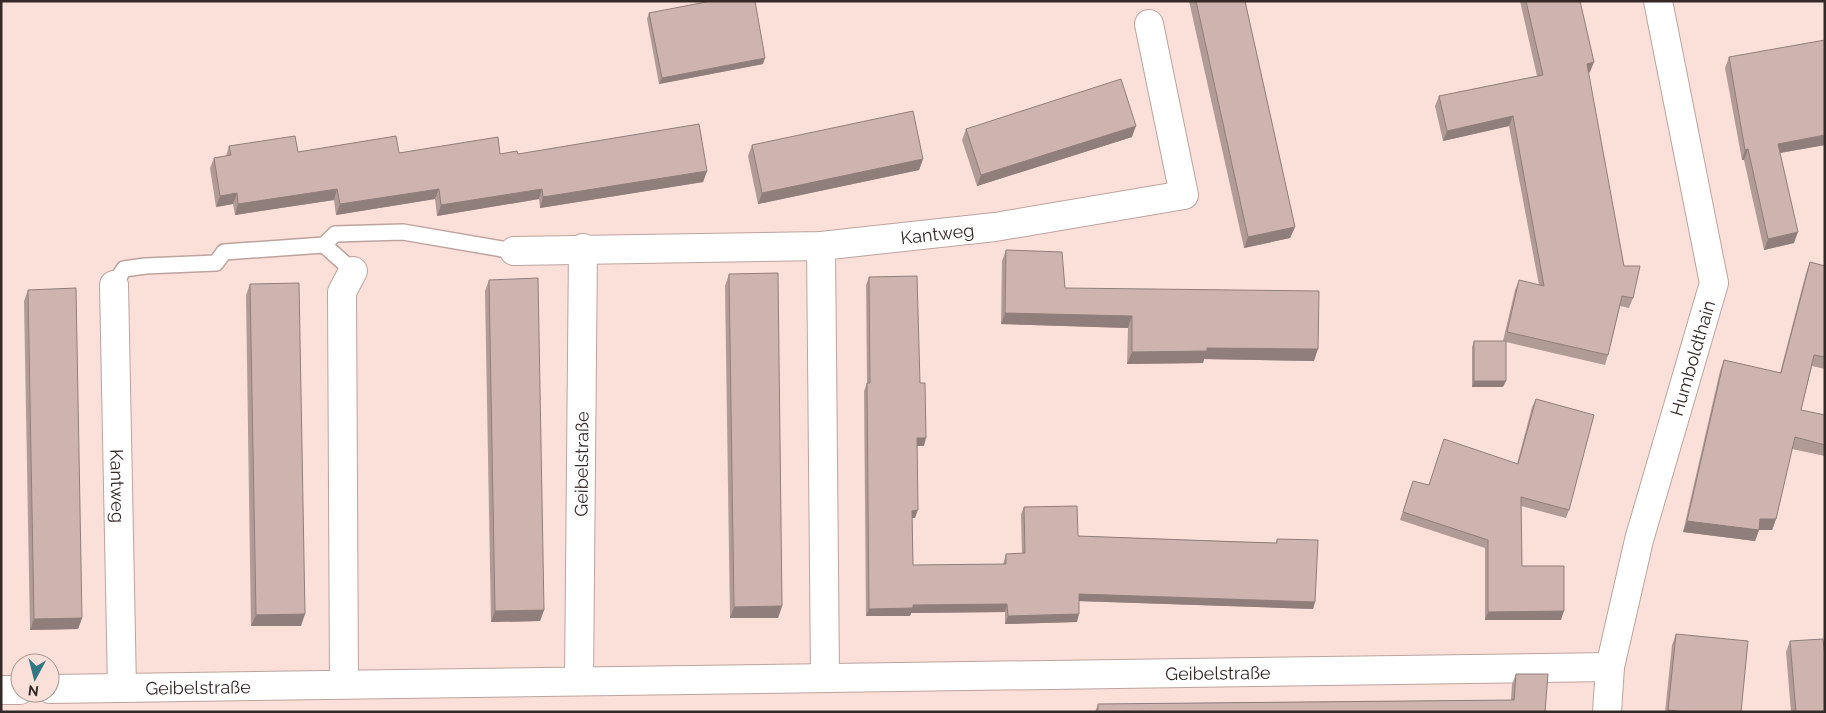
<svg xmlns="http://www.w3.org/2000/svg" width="1826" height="713" font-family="Raleway,sans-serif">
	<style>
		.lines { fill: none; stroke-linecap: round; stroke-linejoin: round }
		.service-casing { stroke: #bda39e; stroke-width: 18 }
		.minor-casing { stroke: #bda39e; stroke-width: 30 }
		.service { stroke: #fff; stroke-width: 15 }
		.minor { stroke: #fff; stroke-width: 28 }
		.wall { fill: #b19b96 }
		.shaded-wall { fill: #907e7a }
		.building { fill: #ceb4af; stroke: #907e7a }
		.labels { text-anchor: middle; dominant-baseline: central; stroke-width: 4; stroke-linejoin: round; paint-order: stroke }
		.street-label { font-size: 18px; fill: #332927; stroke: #fbe0da }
	</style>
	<rect width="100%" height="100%" fill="#fbe0da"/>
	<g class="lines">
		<g class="service-casing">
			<path id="service" d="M 324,245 L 335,234 L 403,232 L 514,251
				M 114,285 L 124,269 L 145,266 L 216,263 L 224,252 L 324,245 L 353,271"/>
		</g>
		<g class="minor-casing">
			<g id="minor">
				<path d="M 821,246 L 825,676"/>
				<path id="s1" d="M 514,251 L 821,246 L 995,227 L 1184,195 L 1149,24"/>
				<path id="s2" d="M 114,285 L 122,688"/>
				<path id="s3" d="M 579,680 L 583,248"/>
				<path d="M 344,684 L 342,292 L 353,271"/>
				<path id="s4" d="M 50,689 L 1610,667"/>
				<path d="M 1,690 L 20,690"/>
				<path id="s5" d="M 1607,712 L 1610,667 L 1639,540 L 1714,283 L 1658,1"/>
			</g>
		</g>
		<use href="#service" class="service"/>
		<use href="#minor" class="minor"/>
	</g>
	<path class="wall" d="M 1189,1 L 1245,1 L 1295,227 L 1290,238 L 1244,248 Z
		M 1520,1 L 1580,1 L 1590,72 L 1588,73 L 1624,266 L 1633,298 L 1629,308 L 1620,306 L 1608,355 L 1605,365 L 1506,342 L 1503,387 L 1472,387 L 1472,347 L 1474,341 L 1503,341 L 1515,290 L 1519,280 L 1539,285 L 1509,126 L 1443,141 L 1435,106 L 1439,96 L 1537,76 Z
		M 649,13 L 763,64 L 659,84 L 647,19 Z
		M 1729,57 L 1825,145 L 1780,153 L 1794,243 L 1764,250 L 1744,160 L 1742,160 L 1725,68 Z
		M 966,129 L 1132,137 L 977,186 L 962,140 Z
		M 752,145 L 923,159 L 919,170 L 758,204 L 748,156 Z
		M 229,146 L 298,152 L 518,154 L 707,171 L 703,182 L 540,208 L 539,199 L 437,216 L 435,199 L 336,215 L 334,200 L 235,215 L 233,204 L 216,207 L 210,168 L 214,158 L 226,156 Z
		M 1006,250 L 1065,288 L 1314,361 L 1204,359 L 1203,363 L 1127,364 L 1128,328 L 1001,324 L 1002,261 Z
		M 1810,262 L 1825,266 L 1825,369 L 1812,366 L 1801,410 L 1825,415 L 1825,456 L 1792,449 L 1776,519 L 1772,530 L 1759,530 L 1755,541 L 1683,532 L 1720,371 L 1724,360 L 1780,373 L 1806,273 Z
		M 729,274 L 782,606 L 778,618 L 730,618 L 725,286 Z
		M 869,277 L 920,383 L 924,446 L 917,446 L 915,518 L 912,518 L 913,565 L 1003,564 L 1006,554 L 1022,554 L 1021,514 L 1024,507 L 1078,536 L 1276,543 L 1277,539 L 1315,602 L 1313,609 L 1079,601 L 1077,622 L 1005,624 L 1005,612 L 911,613 L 910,616 L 866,616 L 864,391 L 867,383 L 866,285 Z
		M 489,280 L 544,610 L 540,621 L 491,622 L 485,291 Z
		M 250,284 L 301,626 L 251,626 L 246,295 Z
		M 28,290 L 82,618 L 78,629 L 30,630 L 24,301 Z
		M 1536,399 L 1569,510 L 1566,518 L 1521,506 L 1522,566 L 1561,620 L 1485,620 L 1485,548 L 1400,520 L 1410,489 L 1517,464 L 1532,407 Z
		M 1676,634 L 1741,712 L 1665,712 L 1672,645 Z
		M 1790,641 L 1825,712 L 1791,712 L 1786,652 Z
		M 1516,674 L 1545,712 L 1095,712 L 1098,704 L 1511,700 L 1512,684 Z"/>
	<path class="shaded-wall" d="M 765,58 L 763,64 L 659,84 L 662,78 Z
		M 1594,62 L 1590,72 L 1583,74 L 1587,64 Z
		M 1513,116 L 1509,126 L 1443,141 L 1447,131 Z
		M 1136,126 L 1132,137 L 977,186 L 981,175 Z
		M 1825,135 L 1825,145 L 1774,154 L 1778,144 Z
		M 1748,149 L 1744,160 L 1742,160 L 1745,150 Z
		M 923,159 L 919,170 L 758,204 L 762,193 Z
		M 707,171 L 703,182 L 540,208 L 543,197 Z
		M 337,189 L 334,200 L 235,215 L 238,204 Z
		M 439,189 L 435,199 L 336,215 L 340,204 Z
		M 542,189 L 539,199 L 437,216 L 441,205 Z
		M 237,193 L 233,204 L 216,207 L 220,196 Z
		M 1295,227 L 1290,238 L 1244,248 L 1248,237 Z
		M 1798,232 L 1794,243 L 1764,250 L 1768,239 Z
		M 1005,313 L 1132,316 L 1128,328 L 1001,324 Z
		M 1207,348 L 1318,349 L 1314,361 L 1204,359 L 1203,363 L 1127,364 L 1132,352 Z
		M 1474,381 L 1506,381 L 1503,387 L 1472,387 Z
		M 917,438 L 926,438 L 924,446 L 914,446 Z
		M 918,510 L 915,518 L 909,518 L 912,511 Z
		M 1760,519 L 1776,519 L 1772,530 L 1759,530 L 1755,541 L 1683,532 L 1687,521 Z
		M 1079,594 L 1315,602 L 1313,609 L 1076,601 Z
		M 1007,604 L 1005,612 L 911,613 L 910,616 L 866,616 L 869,609 L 913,605 Z
		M 782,606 L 778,618 L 730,618 L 734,607 Z
		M 544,610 L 540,621 L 491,622 L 495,611 Z
		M 1564,611 L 1561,620 L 1485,620 L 1488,612 Z
		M 305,614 L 301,626 L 251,626 L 256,615 Z
		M 1079,614 L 1077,622 L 1005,624 L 1008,616 Z
		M 82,618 L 78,629 L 30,630 L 34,619 Z
		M 1668,710 L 1687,712 L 1668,712 Z"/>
	<path class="building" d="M 711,1 L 755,1 L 765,58 L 662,78 L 649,13 Z
		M 1196,1 L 1245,1 L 1295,227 L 1248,237 Z
		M 1526,1 L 1580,1 L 1594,62 L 1587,64 L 1624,266 L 1640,266 L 1633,298 L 1622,296 L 1608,355 L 1507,332 L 1519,280 L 1544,286 L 1513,116 L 1447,131 L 1439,96 L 1543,75 Z
		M 1825,40 L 1825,135 L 1778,144 L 1798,232 L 1768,239 L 1748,149 L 1745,150 L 1729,57 Z
		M 1121,79 L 1136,126 L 981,175 L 966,129 Z
		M 913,111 L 923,159 L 762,193 L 752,145 Z
		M 699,124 L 707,171 L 543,197 L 542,189 L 441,205 L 439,189 L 340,204 L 337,189 L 238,204 L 237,193 L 220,196 L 214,158 L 231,155 L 229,146 L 295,136 L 298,152 L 396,136 L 399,153 L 498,137 L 500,154 L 517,151 L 518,154 Z
		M 1006,250 L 1062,252 L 1065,288 L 1319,291 L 1318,349 L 1207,348 L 1207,351 L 1132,352 L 1132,316 L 1005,313 Z
		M 1810,262 L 1825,266 L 1825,357 L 1814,355 L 1801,410 L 1825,415 L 1825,445 L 1795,437 L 1776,519 L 1760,519 L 1759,530 L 1687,521 L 1724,360 L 1781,373 Z
		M 778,273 L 782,606 L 734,607 L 729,274 Z
		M 917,276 L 920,383 L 925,383 L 926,438 L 917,438 L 918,510 L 912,511 L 913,565 L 1006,564 L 1006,554 L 1025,553 L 1024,507 L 1077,506 L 1078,536 L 1242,542 L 1277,543 L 1277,539 L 1318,540 L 1315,602 L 1079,594 L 1079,614 L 1008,616 L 1007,604 L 913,605 L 913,608 L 869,609 L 867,383 L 870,383 L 869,277 Z
		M 538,278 L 544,610 L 495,611 L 489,280 Z
		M 299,283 L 305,614 L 256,615 L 250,284 Z
		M 76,288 L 82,618 L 34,619 L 28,290 Z
		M 1474,341 L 1506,341 L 1506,381 L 1474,381 Z
		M 1536,399 L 1594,415 L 1569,510 L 1521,497 L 1522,566 L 1564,566 L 1564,611 L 1488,612 L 1488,540 L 1403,512 L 1413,481 L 1429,485 L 1444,439 L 1518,464 Z
		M 1676,634 L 1748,641 L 1741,712 L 1687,712 L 1668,710 Z
		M 1823,639 L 1825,657 L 1825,712 L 1796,712 L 1790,641 Z
		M 1516,674 L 1548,674 L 1545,712 L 1098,712 L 1098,704 L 1514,700 Z"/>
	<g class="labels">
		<g class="street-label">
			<text stroke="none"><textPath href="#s1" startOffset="424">Kantweg</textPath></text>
			<text stroke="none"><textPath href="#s5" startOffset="365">Humboldthain</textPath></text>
			<text stroke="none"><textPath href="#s3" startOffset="216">Geibelstraße</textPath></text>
			<text stroke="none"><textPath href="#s2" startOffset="201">Kantweg</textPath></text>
			<text stroke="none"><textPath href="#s4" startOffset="1168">Geibelstraße</textPath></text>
			<text stroke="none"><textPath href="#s4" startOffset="148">Geibelstraße</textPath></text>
		</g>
	</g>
	<rect width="1826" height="713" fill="none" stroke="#332927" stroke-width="5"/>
	<g transform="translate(35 678) rotate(187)"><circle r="24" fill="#fbe0da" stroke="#ab9792"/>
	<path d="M0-4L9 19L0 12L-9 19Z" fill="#317884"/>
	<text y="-8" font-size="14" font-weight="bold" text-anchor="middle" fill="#332927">N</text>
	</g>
</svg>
